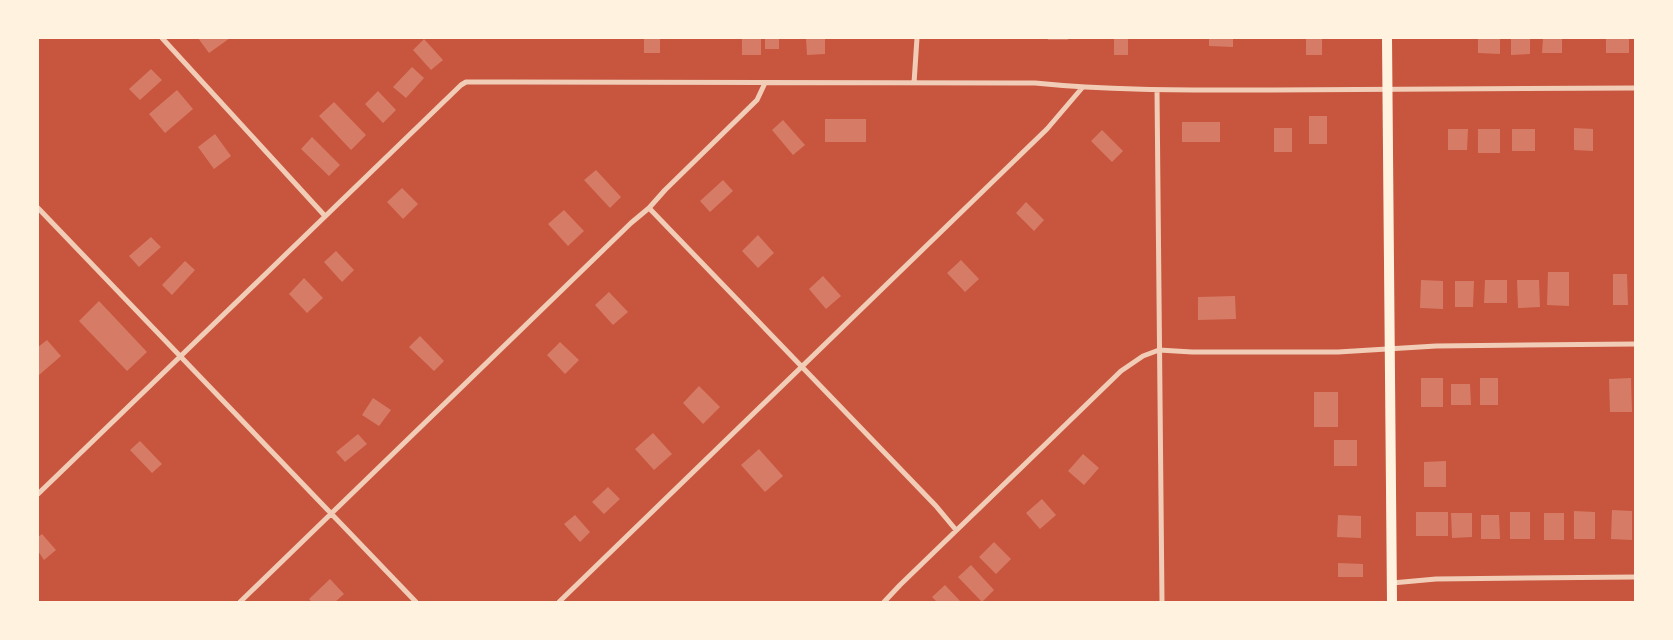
<svg xmlns="http://www.w3.org/2000/svg" width="1673" height="640" font-family="'Exo 2',sans-serif">
	<style>
		.building { fill: #d67c66 }
		.lines { fill: none; stroke-linecap: round; stroke-linejoin: round }
		.minor { stroke: #f1ccb7; stroke-width: 5 }
		.secondary { stroke: #fff3e0; stroke-width: 10 }
	</style>
	<rect width="100%" height="100%" fill="#c8553d"/>
	<path class="building" d="M 198,38 L 230,38 L 209,53 Z
		M 644,38 L 660,38 L 660,53 L 644,53 Z
		M 742,38 L 761,38 L 761,55 L 742,55 Z
		M 765,38 L 779,38 L 779,49 L 765,49 Z
		M 806,38 L 825,38 L 825,54 L 807,55 Z
		M 1048,38 L 1068,38 L 1068,40 L 1048,40 Z
		M 1114,38 L 1128,38 L 1128,55 L 1114,55 Z
		M 1209,38 L 1233,38 L 1233,47 L 1209,46 Z
		M 1306,38 L 1322,38 L 1322,55 L 1306,55 Z
		M 1478,38 L 1500,38 L 1500,54 L 1478,53 Z
		M 1511,38 L 1530,38 L 1530,54 L 1511,55 Z
		M 1543,38 L 1562,38 L 1562,53 L 1542,53 Z
		M 1606,38 L 1629,38 L 1629,53 L 1606,53 Z
		M 424,39 L 443,60 L 431,70 L 413,50 Z
		M 412,67 L 424,78 L 406,98 L 393,87 Z
		M 151,69 L 162,80 L 140,100 L 129,89 Z
		M 177,90 L 193,109 L 165,133 L 149,114 Z
		M 378,91 L 396,110 L 383,123 L 365,104 Z
		M 334,102 L 366,135 L 351,150 L 319,116 Z
		M 1309,116 L 1327,116 L 1327,144 L 1309,144 Z
		M 825,119 L 866,119 L 866,142 L 825,142 Z
		M 783,120 L 805,145 L 793,155 L 772,130 Z
		M 1182,122 L 1220,122 L 1220,142 L 1182,142 Z
		M 1274,128 L 1292,128 L 1292,152 L 1274,152 Z
		M 1574,128 L 1593,129 L 1593,151 L 1574,150 Z
		M 1448,129 L 1468,129 L 1467,150 L 1448,150 Z
		M 1478,129 L 1500,129 L 1500,153 L 1478,153 Z
		M 1512,129 L 1535,129 L 1535,151 L 1512,151 Z
		M 1102,130 L 1123,151 L 1112,162 L 1091,141 Z
		M 215,134 L 231,156 L 214,169 L 198,147 Z
		M 312,137 L 340,165 L 329,176 L 301,149 Z
		M 596,170 L 621,197 L 610,208 L 584,180 Z
		M 723,180 L 733,191 L 710,212 L 700,201 Z
		M 402,188 L 418,204 L 403,219 L 387,202 Z
		M 1026,202 L 1044,220 L 1034,231 L 1016,213 Z
		M 564,210 L 584,231 L 568,246 L 548,224 Z
		M 758,235 L 774,253 L 758,268 L 742,251 Z
		M 151,237 L 161,247 L 139,267 L 129,256 Z
		M 336,251 L 354,270 L 342,282 L 324,262 Z
		M 961,260 L 979,279 L 965,292 L 947,273 Z
		M 185,261 L 195,270 L 172,295 L 162,285 Z
		M 1548,272 L 1569,272 L 1569,306 L 1547,305 Z
		M 1613,274 L 1627,274 L 1628,305 L 1613,305 Z
		M 823,276 L 841,296 L 826,309 L 809,289 Z
		M 304,278 L 323,298 L 307,313 L 289,294 Z
		M 1421,280 L 1443,281 L 1443,309 L 1420,308 Z
		M 1485,280 L 1507,280 L 1507,303 L 1484,303 Z
		M 1517,280 L 1539,280 L 1540,307 L 1518,308 Z
		M 1455,281 L 1474,281 L 1473,307 L 1455,307 Z
		M 609,292 L 628,312 L 613,325 L 595,305 Z
		M 1235,296 L 1236,319 L 1198,320 L 1198,297 Z
		M 99,301 L 147,352 L 127,371 L 79,321 Z
		M 420,336 L 444,361 L 434,371 L 409,347 Z
		M 47,340 L 61,356 L 39,375 L 38,347 Z
		M 560,342 L 579,360 L 565,374 L 547,355 Z
		M 1421,378 L 1443,378 L 1443,407 L 1421,407 Z
		M 1480,378 L 1498,378 L 1498,405 L 1480,405 Z
		M 1631,378 L 1632,412 L 1610,412 L 1609,379 Z
		M 1451,384 L 1470,384 L 1471,405 L 1451,405 Z
		M 699,386 L 720,407 L 703,424 L 683,403 Z
		M 1314,392 L 1338,392 L 1338,427 L 1314,427 Z
		M 373,398 L 391,410 L 379,426 L 362,415 Z
		M 653,433 L 672,454 L 654,470 L 635,449 Z
		M 358,434 L 367,444 L 345,462 L 336,452 Z
		M 1334,440 L 1357,440 L 1357,466 L 1334,466 Z
		M 140,441 L 162,464 L 152,473 L 130,450 Z
		M 759,449 L 783,476 L 765,492 L 741,465 Z
		M 1083,454 L 1099,468 L 1084,485 L 1068,471 Z
		M 1446,461 L 1446,487 L 1424,487 L 1424,462 Z
		M 608,487 L 620,499 L 604,514 L 592,502 Z
		M 1042,499 L 1056,515 L 1040,529 L 1026,513 Z
		M 1612,510 L 1632,511 L 1632,540 L 1611,539 Z
		M 1574,511 L 1595,512 L 1595,539 L 1574,539 Z
		M 1416,512 L 1448,512 L 1448,536 L 1416,536 Z
		M 1510,512 L 1530,512 L 1530,539 L 1510,539 Z
		M 1451,513 L 1472,513 L 1472,537 L 1452,538 Z
		M 1544,513 L 1564,513 L 1564,540 L 1544,540 Z
		M 575,515 L 590,532 L 580,542 L 564,524 Z
		M 1338,515 L 1361,516 L 1361,538 L 1337,537 Z
		M 1481,515 L 1499,515 L 1500,539 L 1481,539 Z
		M 42,534 L 56,550 L 44,560 L 38,551 L 38,537 Z
		M 994,542 L 1011,559 L 996,574 L 979,557 Z
		M 1338,563 L 1363,564 L 1363,577 L 1338,577 Z
		M 971,565 L 994,590 L 982,602 L 958,577 Z
		M 330,579 L 344,594 L 335,602 L 312,602 L 309,599 Z
		M 945,585 L 961,602 L 937,602 L 932,597 Z"/>
	<g class="lines">
		<path class="minor" d="M 162,38 L 325,216
			M 914,83 L 917,38
			M 1157,90 L 1162,602
			M 38,208 L 416,602
			M 649,208 L 936,506 L 956,530
			M 38,494 L 461,85 L 466,82 L 1035,83 C 1114,91 1193,90 1273,90 C 1394,90 1515,89 1636,88
			M 1392,583 L 1436,579 L 1636,577
			M 240,602 L 631,223 L 649,208 L 665,190 L 757,100 L 765,83
			M 559,602 L 1047,129 L 1082,88
			M 884,602 L 900,585 L 1121,371 L 1143,356 L 1159,350 L 1192,352 L 1338,352 L 1436,346 L 1636,344"/>
		<path class="secondary" d="M 1387,38 L 1392,602"/>
	</g>
	<rect width="1673" height="640" fill="none" stroke="#fff3e0" stroke-width="78"/>
</svg>
